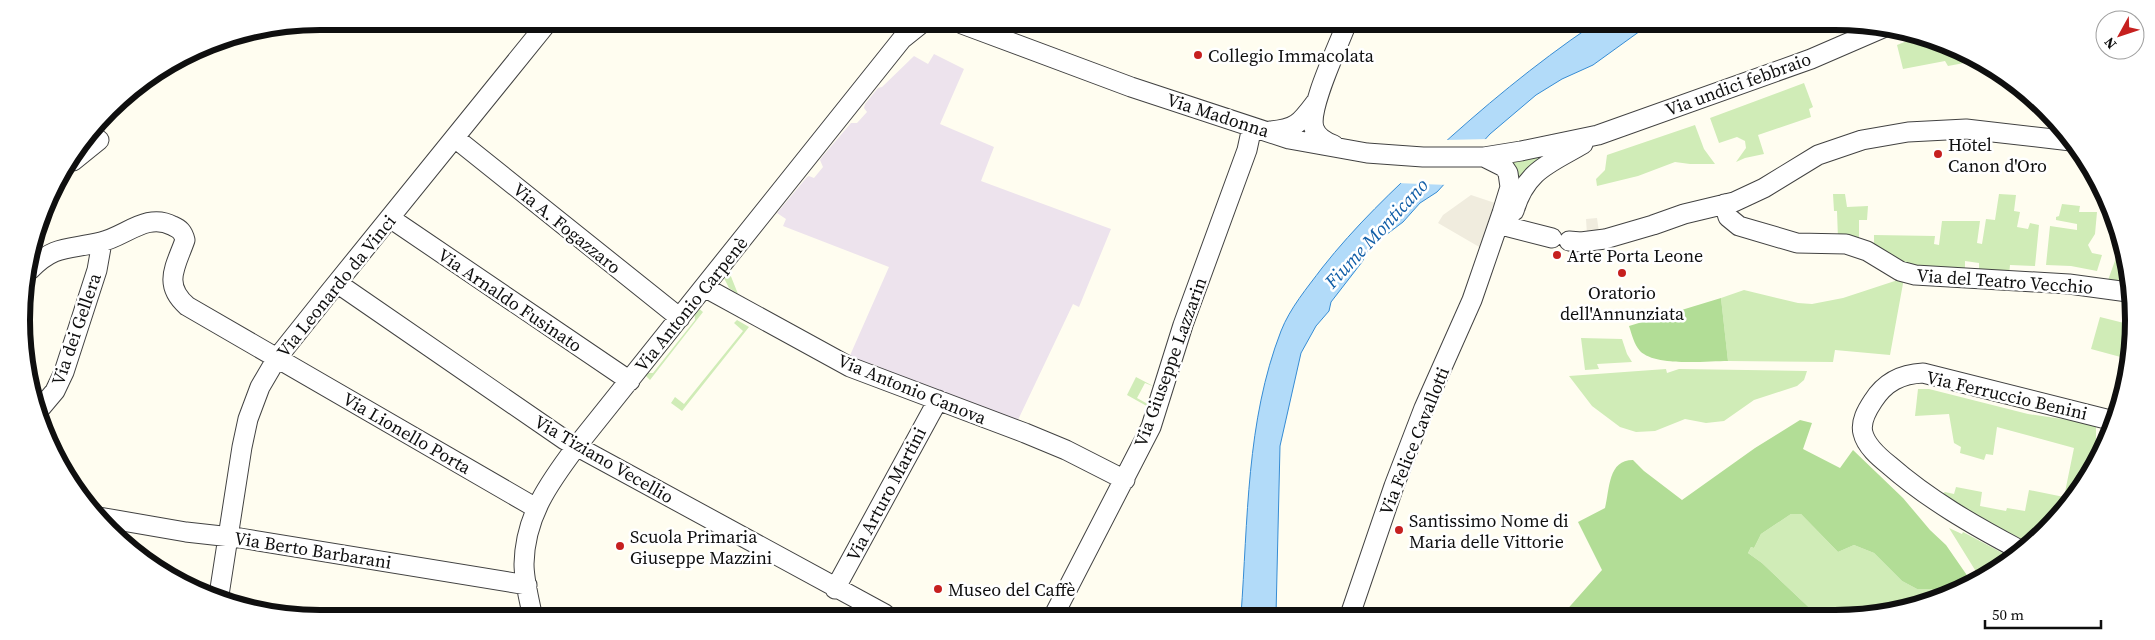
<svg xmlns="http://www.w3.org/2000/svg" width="2155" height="640" font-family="'Source Serif 4',serif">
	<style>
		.industrial { fill: #ede3ed }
		.green { fill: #d0ecb7 }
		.forest { fill: #b2dd96 }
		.plaza { fill: #f0ecde }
		.water { fill: #b2dbf9; stroke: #368cd4 }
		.pier { fill: #fffdf0 }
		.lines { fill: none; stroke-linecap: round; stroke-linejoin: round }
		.minor-casing { stroke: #424242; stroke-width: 21 }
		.minor { stroke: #fff; stroke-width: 19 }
		.poi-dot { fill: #c6201f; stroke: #fff; stroke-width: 2 }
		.labels { text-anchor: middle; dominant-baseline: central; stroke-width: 5; stroke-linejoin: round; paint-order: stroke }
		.poi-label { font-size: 18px; fill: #0f0f0f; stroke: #fff; text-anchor: start }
		.street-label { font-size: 18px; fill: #0f0f0f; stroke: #fff }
		.water-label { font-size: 19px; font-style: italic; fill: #115ea7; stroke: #fff }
		.rim { fill: none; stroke: #0f0f0f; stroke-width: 6 }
	</style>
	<rect width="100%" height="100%" fill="#fffdf0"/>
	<path class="industrial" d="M 934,54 L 964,69 L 940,124 L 994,147 L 981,181 L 1111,229 L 1079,307 L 1073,304 L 1017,422 L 881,370 L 880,367 L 863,361 L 859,363 L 848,360 L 889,267 L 783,226 L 786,219 L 777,213 L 807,177 L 809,176 L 814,178 L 823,167 L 820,160 L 822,157 L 851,123 L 857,123 L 867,112 L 864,108 L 865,104 L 878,88 L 882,87 L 914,56 L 928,64 Z"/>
	<path class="green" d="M 1917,37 L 1975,61 L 1948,66 L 1945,61 L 1903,69 L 1897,45 Z
		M 1804,83 L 1813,107 L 1809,109 L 1811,117 L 1758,135 L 1764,154 L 1745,158 L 1736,162 L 1746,148 L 1745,141 L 1737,137 L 1719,143 L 1710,118 Z
		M 1695,125 L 1704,149 L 1715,164 L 1690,164 L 1675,162 L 1638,176 L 1597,186 L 1596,179 L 1605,170 L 1607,155 Z
		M 1545,155 L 1519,179 L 1517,179 L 1510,161 Z
		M 1833,194 L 1845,194 L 1847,207 L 1868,206 L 1867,220 L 1859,220 L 1859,238 L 1838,239 L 1837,211 L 1834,211 Z
		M 1999,194 L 2016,195 L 2014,211 L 2020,212 L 2017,227 L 2028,229 L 2030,223 L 2039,225 L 2035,266 L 2010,265 L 2009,275 L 1979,274 L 1979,263 L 1965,261 L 1965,273 L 1912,271 L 1874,249 L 1874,235 L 1935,236 L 1934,244 L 1939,245 L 1942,221 L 1980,221 L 1977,243 L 1982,244 L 1986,219 L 1995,220 Z
		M 2062,204 L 2080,206 L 2079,212 L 2097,212 L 2095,234 L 2088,245 L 2092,253 L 2102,255 L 2097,271 L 2071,266 L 2046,265 L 2050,226 L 2077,230 L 2077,224 L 2056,220 L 2056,217 L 2059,216 Z
		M 2121,244 L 2128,261 L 2128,287 L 2107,283 Z
		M 728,269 L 738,294 L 729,288 L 724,278 Z
		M 1904,278 L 1890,355 L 1835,350 L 1833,362 L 1728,361 L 1721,298 L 1744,290 L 1798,303 L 1812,304 L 1843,298 Z
		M 696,306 L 703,312 L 650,380 L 643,373 L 653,373 L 695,320 L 694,309 Z
		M 2100,317 L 2128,324 L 2128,359 L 2091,349 Z
		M 737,320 L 749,327 L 682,411 L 671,403 L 675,397 L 684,404 L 743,331 L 734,323 Z
		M 1581,338 L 1622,339 L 1627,354 L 1632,362 L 1597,364 L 1599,369 L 1585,370 Z
		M 1666,369 L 1667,373 L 1679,369 L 1807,371 L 1804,380 L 1797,386 L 1754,400 L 1724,421 L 1706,423 L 1685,419 L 1655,431 L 1636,432 L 1620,427 L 1592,406 L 1569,376 Z
		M 1136,377 L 1155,387 L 1145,383 L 1137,398 L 1153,407 L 1152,409 L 1127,395 Z
		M 1918,389 L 1929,389 L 2028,414 L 2096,424 L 2096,454 L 2099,458 L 2046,531 L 2030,543 L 1959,508 L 1942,494 L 1945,492 L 1954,494 L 1956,487 L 1982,492 L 1980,506 L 2006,511 L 2007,508 L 2025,511 L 2029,490 L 2064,497 L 2074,448 L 1997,427 L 1993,455 L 1986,454 L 1984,460 L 1960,453 L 1961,447 L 1954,443 L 1949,414 L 1915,416 Z
		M 1791,514 L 1801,514 L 1838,552 L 1854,545 L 1874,553 L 1902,581 L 1917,589 L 1931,589 L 1947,594 L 1874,616 L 1818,616 L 1762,563 L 1748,553 L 1751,547 L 1754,548 L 1761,534 Z
		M 1949,528 L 1962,534 L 1963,532 L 2010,557 L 1980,578 Z"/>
	<path class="forest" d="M 1721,298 L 1728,361 C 1706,361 1656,367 1640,351 C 1634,344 1632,335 1629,326 Z
		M 1800,420 L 1812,423 L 1803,449 L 1840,468 L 1853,450 L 1903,498 L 1930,530 L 1946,545 L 1973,584 L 1967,588 L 1947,594 L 1931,589 L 1917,589 L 1902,581 L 1874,553 L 1854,545 L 1838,552 L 1801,514 L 1791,514 L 1761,534 L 1754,548 L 1751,547 L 1748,553 L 1762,563 L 1818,616 L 1574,616 L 1564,613 L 1602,570 L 1578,522 L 1605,508 C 1610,488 1608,460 1633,460 L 1644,471 L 1682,500 L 1755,448 Z"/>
	<path class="plaza" d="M 1471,195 L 1495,203 L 1481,248 L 1438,223 L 1443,215 Z
		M 1597,218 L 1599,232 L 1587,234 L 1586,219 Z"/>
	<path class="water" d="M 1591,26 L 1647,26 L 1593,65 L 1562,79 L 1536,95 L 1490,134 L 1437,192 L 1420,203 L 1403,222 L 1370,247 L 1362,262 L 1331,302 L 1329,311 L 1316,326 L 1301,353 L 1280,446 L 1276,615 L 1241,615 C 1248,521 1246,421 1281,331 C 1290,308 1307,288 1322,268 C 1355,226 1393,190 1432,154 C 1482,108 1535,64 1591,26 Z"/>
	<path class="pier" d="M 1489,139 L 1448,185 L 1396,183 L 1444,140 Z"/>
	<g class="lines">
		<g class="minor-casing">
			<path id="minor" d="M 962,24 L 1131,87 L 1289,139 L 1367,153 L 1423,157 L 1484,157 L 1521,151 L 1598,135 L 1811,59 L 1885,27
				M 1270,131 C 1296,129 1300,123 1315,103
				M 455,138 L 680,318
				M 1334,145 C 1326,142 1317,137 1314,128 C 1308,108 1338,47 1346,25
				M 73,161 L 99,140
				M 1724,204 L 1728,217 L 1739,226 L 1797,243 L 1846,244 L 1867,251 L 1900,271 L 1915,275 L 2069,284 L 2128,292
				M 1514,211 C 1526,170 1549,164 1583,144
				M 390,218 L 630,381
				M 1509,227 L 1552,238
				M 1569,241 L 1581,242 L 1605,239 L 1653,225 L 1684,214 L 1734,202 L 1764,188 L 1818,155 L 1862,140 L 1908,132 L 1966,129 L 2071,141
				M 30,270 C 55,244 69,250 101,242 C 126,236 147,212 173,226 C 180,229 183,232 185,240 C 176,266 162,284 187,306 L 536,508
				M 337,283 L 565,440 L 885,614
				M 704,287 L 850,367 L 1025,433 L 1066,450 L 1125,480
				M 39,410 L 55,391 L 64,372 L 97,270 L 102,242
				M 99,517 L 186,532 L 240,538 L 527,585
				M 2020,550 C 1973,525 1929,500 1889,465 C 1879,457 1866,446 1863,433 C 1860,422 1867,410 1873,401 C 1885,382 1901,374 1923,373 L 2114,421
				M 835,589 L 938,400
				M 219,595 L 242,447 L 248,419 L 260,387 L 277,358 L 328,294 L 548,22
				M 532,614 C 529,598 524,580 524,564 C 525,516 549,483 576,447 L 902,39 L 922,23
				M 1054,615 L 1151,427 L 1183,325 L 1247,150 L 1252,127
				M 1350,615 L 1394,486 L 1424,408 L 1472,300 L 1502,213 L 1510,187 L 1508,173 L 1504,167 L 1484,157"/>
		</g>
		<use href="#minor" class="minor"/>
	</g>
	<g class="poi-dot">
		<circle cx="1198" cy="55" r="5"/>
		<circle cx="1938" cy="154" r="5"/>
		<circle cx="1557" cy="255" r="5"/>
		<circle cx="1622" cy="273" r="5"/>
		<circle cx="1399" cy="530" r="5"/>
		<circle cx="620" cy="546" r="5"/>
		<circle cx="938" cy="589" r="5"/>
	</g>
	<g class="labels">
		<g class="poi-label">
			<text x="1208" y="55">Collegio Immacolata</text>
			<text x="1948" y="144">Hotel<tspan x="1948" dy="21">Canon d'Oro</tspan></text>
			<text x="1567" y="255">Arte Porta Leone</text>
			<text x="1622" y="292" text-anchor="middle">Oratorio<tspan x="1622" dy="21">dell'Annunziata</tspan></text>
			<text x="1409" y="520">Santissimo Nome di<tspan x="1409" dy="21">Maria delle Vittorie</tspan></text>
			<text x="630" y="536">Scuola Primaria<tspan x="630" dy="21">Giuseppe Mazzini</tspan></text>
			<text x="948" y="589">Museo del Caffè</text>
		</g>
		<g class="street-label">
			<text transform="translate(1738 84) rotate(-20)">Via undici febbraio</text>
			<text transform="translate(1218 115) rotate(18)">Via Madonna</text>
			<text transform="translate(567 228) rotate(39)">Via A. Fogazzaro</text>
			<text transform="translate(2005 281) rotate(4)">Via del Teatro Vecchio</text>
			<text transform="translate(336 286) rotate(-51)">Via Leonardo da Vinci</text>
			<text transform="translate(510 300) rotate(34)">Via Arnaldo Fusinato</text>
			<text transform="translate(691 304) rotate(-51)">Via Antonio Carpenè</text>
			<text transform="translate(76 329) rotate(-71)">Via dei Gellera</text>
			<text transform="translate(1170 362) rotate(-70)">Via Giuseppe Lazzarin</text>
			<text transform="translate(912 389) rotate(22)">Via Antonio Canova</text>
			<text transform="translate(2007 395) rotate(13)">Via Ferruccio Benini</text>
			<text transform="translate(407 433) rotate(30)">Via Lionello Porta</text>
			<text transform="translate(1414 441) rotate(-68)">Via Felice Cavallotti</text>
			<text transform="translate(604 459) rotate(30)">Via Tiziano Vecellio</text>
			<text transform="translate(886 494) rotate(-62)">Via Arturo Martini</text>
			<text transform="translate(313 550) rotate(9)">Via Berto Barbarani</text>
		</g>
		<g class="water-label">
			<text transform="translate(1376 233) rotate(-47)">Fiume Monticano</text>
		</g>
	</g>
	<path d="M0 0H2155V640H0ZM320 30H1835A290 290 0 0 1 2125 320V320A290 290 0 0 1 1835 610H320A290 290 0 0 1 30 320V320A290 290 0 0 1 320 30Z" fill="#fff" fill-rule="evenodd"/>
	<path class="rim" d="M320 30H1835A290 290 0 0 1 2125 320V320A290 290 0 0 1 1835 610H320A290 290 0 0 1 30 320V320A290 290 0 0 1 320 30Z"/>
	<g transform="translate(2120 35) rotate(230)"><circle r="24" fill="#ffffff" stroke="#9f9f9f"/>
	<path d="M0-4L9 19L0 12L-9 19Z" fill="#c6201f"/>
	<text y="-8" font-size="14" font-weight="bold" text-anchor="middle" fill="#0f0f0f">N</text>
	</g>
	<path d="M1985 620v8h116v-8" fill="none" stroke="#0f0f0f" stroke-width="2.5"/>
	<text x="1992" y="620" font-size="15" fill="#0f0f0f" stroke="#ffffff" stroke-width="4" paint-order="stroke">50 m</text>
</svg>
